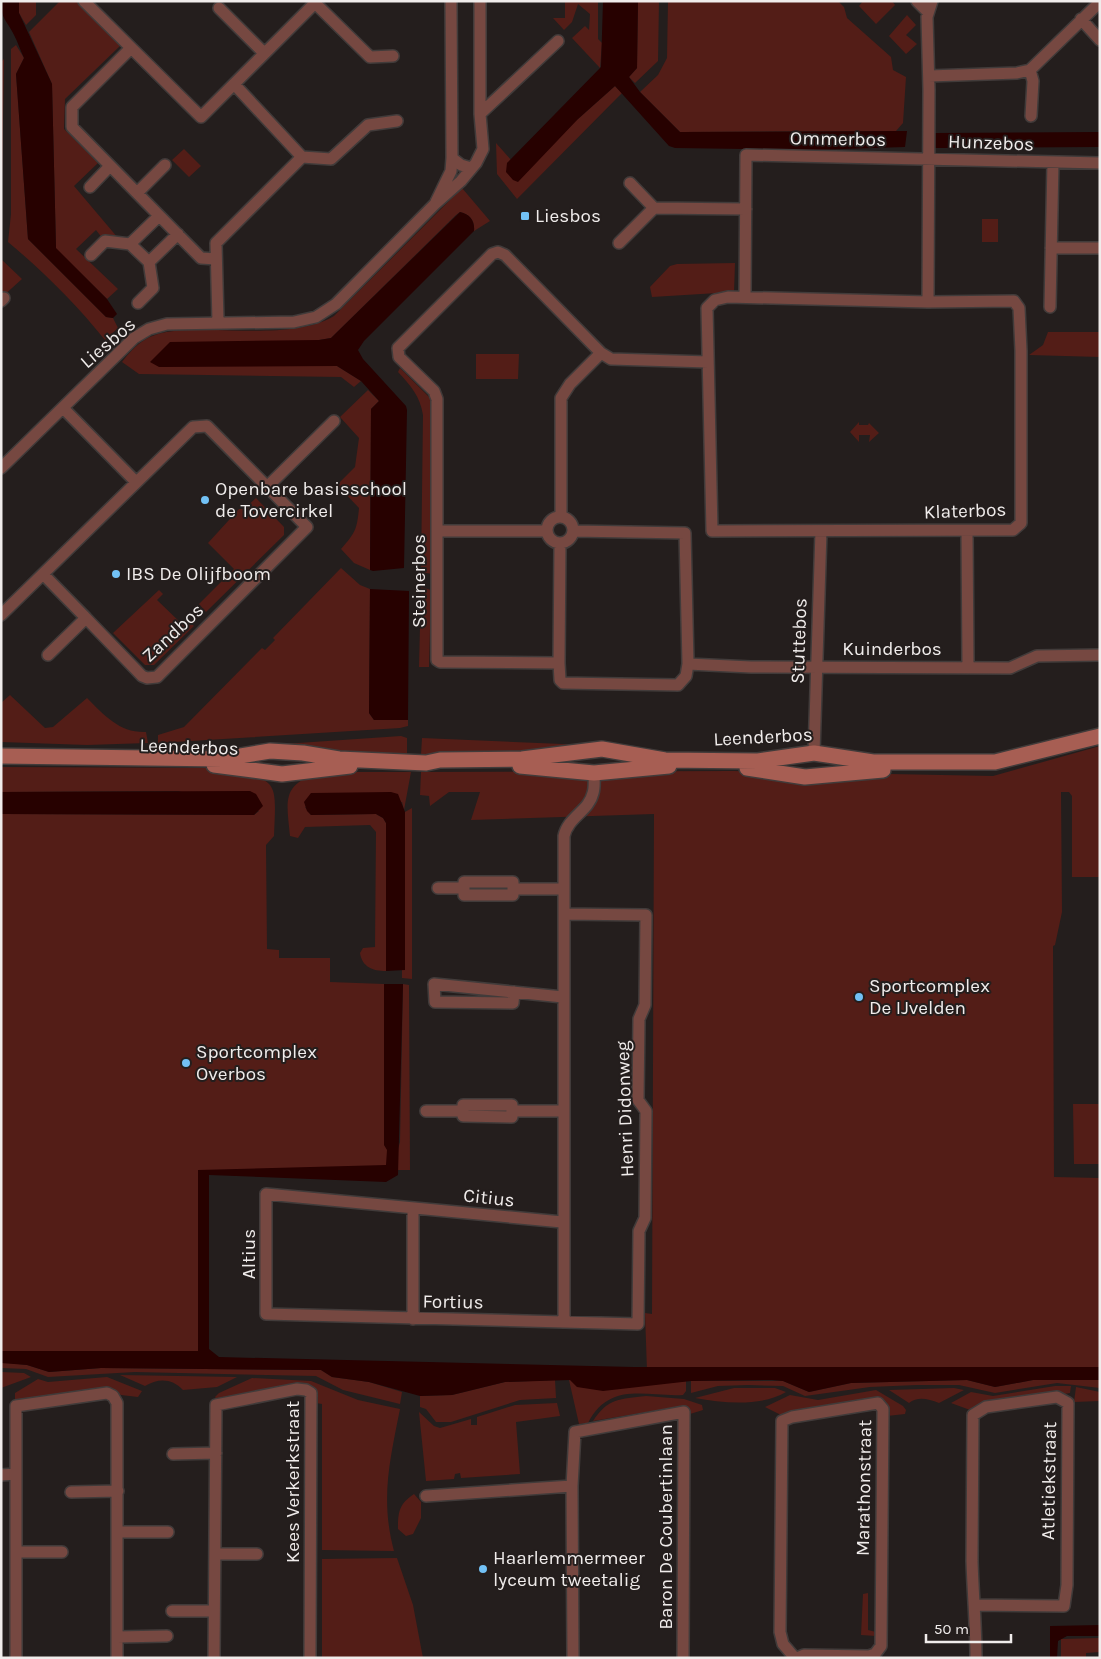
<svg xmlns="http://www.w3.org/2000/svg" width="1101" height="1659" font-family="Karla,sans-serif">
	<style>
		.green { fill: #531d17 }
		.water { fill: #270100 }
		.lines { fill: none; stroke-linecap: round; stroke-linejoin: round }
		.street-casing { stroke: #413b3a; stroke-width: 14 }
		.secondary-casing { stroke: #413b3a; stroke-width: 18 }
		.street { stroke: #764841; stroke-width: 11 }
		.secondary { stroke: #a75e53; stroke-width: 15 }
		.poi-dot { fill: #72c1f5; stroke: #241e1d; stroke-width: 2 }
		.labels { text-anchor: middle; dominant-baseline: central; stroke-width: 4; stroke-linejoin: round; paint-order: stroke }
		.street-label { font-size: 19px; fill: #f0eceb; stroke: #241e1d }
		.poi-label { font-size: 19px; fill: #f0eceb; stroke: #241e1d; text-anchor: start }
	</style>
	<rect width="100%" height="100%" fill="#241e1d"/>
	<path class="green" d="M 19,1 L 36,1 L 36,15 L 26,25 L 19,13 Z
		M 60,1 L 78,1 L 121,45 L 65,99 L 64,129 L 98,163 L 74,186 L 118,238 L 103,239 L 96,230 L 76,249 L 118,289 L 107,299 L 56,249 L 52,84 L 29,32 Z
		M 565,1 L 598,1 L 598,39 L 602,43 L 600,68 L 572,38 L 585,26 L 589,30 L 590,14 L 578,4 L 572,22 L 564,30 L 553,18 L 565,18 Z
		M 638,1 L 659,1 L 658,61 L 635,83 L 629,77 L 637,68 Z
		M 668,1 L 838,1 L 844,7 L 847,18 L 891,57 L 893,70 L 906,77 L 903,123 L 896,131 L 680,132 L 640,92 L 658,75 L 667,58 Z
		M 863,1 L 892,1 L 895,5 L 876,24 L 859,6 Z
		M 907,15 L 916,25 L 906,35 L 917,44 L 906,54 L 889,36 Z
		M 16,45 L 24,58 L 16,74 L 28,239 L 106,317 L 113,318 L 118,328 L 105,340 C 76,304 44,272 8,242 L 11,214 L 11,49 Z
		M 4,59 L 1,239 L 1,62 Z
		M 615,86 L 622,93 L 517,199 L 497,174 L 496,143 L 511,160 L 507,163 L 578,119 Z
		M 184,149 L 201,166 L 189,177 L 172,160 Z
		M 462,188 L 490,221 L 474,231 C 475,221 470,214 460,212 L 456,215 L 331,338 L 319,340 L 294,366 L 337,366 L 361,381 L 354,387 L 341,377 L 139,374 L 122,362 C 128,354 135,346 143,341 C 159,330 181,330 199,330 C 239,329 299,337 334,316 Z
		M 982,219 L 998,219 L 998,242 L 982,242 Z
		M 1,259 L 22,279 L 2,297 L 1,297 Z
		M 735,263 L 734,292 L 652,297 L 650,287 L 670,266 L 677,264 Z
		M 1048,332 L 1100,332 L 1100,357 L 1029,355 L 1043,345 Z
		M 476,354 L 519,354 L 518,379 L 476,379 Z
		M 400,368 L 432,400 L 432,574 L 421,572 L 423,415 C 420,396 411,386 398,372 Z
		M 368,390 L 379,401 L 371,409 L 370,570 L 354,563 L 341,549 C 355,533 357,530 359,508 L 337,485 L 355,467 L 359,438 L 340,417 Z
		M 859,422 L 859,425 L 868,425 L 869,423 L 879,433 L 869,442 L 870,435 L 859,435 L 859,442 L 850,432 Z
		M 256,498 L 284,527 L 284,535 L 206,612 L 199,604 L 234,569 L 208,543 L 239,509 L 244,509 Z
		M 341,568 L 360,585 L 370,589 L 369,713 L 374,720 L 408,720 L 408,726 L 400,728 L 158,743 L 158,735 L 184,727 L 262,648 L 265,650 L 275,640 L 273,638 Z
		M 421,587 L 431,590 L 429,667 L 419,667 Z
		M 159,590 L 163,594 L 157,600 L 184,626 L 189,621 L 194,626 L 154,665 L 145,665 L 113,633 Z
		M 10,695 L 45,728 L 53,727 L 87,698 C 105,716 120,733 146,732 L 148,743 L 87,745 L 1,742 L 1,703 Z
		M 401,736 L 407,738 L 407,755 L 330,753 L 296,749 L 167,752 Z
		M 422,738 L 586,745 L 534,755 L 421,755 Z
		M 1100,746 L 1100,877 L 1072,877 L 1072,796 L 1069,792 L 1061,792 L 1062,912 L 1055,945 L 1053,946 L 1054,1184 L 1054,1177 L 1100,1178 L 1100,1369 L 647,1371 L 645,1313 L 652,1314 L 654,814 L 471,820 L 480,792 L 449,792 L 430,806 L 429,796 L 420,795 L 421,772 L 733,771 L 993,776 Z
		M 1,767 L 226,768 C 280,781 276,782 274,836 L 266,845 L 267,949 L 279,950 L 279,958 L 330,958 L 330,982 L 384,984 L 384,1145 L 398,1149 L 400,1142 L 403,984 L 409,985 L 410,1170 L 199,1170 L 198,1351 L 1,1351 L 1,814 L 254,815 L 259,811 L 178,791 L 1,792 Z
		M 322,772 L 411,772 L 404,810 L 402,802 L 305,807 L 311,815 L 376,814 L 383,818 L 386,823 L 386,971 C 373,971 362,967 360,953 L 363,948 L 375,947 L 376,832 L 370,825 L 305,827 L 298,838 L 290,836 C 286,798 282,784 322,772 Z
		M 412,808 L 412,979 L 402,978 L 402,970 L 405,970 L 405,812 Z
		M 1073,1104 L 1100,1104 L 1100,1164 L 1074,1164 Z
		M 1,1362 L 27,1365 L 49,1372 L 101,1368 L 321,1370 L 332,1377 L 369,1382 L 402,1392 L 400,1404 L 343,1390 L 316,1376 L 135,1372 L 48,1377 L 26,1369 L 1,1368 Z
		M 1,1372 L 24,1373 L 31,1377 L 1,1388 Z
		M 120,1375 L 237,1377 L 217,1387 L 183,1390 C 172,1378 158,1378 145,1386 Z
		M 107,1377 L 142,1391 L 138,1397 L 121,1395 L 105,1387 L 15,1401 L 15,1393 L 38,1379 L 48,1382 Z
		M 252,1378 L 311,1381 L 358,1400 L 400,1409 C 390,1460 380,1499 394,1551 L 322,1550 L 322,1404 L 316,1403 L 315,1392 L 217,1400 L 215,1397 L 219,1393 Z
		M 1062,1379 L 1100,1380 L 1100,1388 L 1057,1383 L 995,1393 L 959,1385 L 917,1385 L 870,1387 L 805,1396 L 783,1386 L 748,1385 L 718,1386 L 691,1393 L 691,1381 L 783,1381 L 809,1392 L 851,1383 L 967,1380 L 995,1387 L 1033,1380 Z
		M 555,1380 L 556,1398 L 520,1400 L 451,1422 L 436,1422 L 426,1409 L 420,1407 L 420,1396 L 452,1395 L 505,1382 Z
		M 569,1380 L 666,1383 L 686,1381 L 686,1391 L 683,1395 C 645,1397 610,1381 588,1423 L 579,1424 Z
		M 1055,1386 L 1071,1386 L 1070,1393 L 970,1410 L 951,1403 L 971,1392 L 993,1396 Z
		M 1076,1387 L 1100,1392 L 1100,1401 L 1074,1402 Z
		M 734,1388 L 775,1388 L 786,1392 C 760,1407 724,1403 695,1398 Z
		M 954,1388 L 964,1390 L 939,1403 C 928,1399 918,1396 909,1403 L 889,1390 Z
		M 876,1390 L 903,1406 L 906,1410 L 905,1414 L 887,1416 L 883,1400 L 875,1397 L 781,1415 L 765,1407 L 790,1395 L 818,1400 Z
		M 646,1396 L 684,1399 L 702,1405 L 703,1410 L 690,1414 L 683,1406 L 593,1421 C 608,1398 620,1399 646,1396 Z
		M 557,1403 L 560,1416 L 516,1422 L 520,1474 L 461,1478 L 460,1473 L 455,1474 L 454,1479 L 426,1481 L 419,1412 L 434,1426 L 440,1428 L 471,1419 L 471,1425 L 477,1425 L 477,1417 L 515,1405 Z
		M 414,1494 L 421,1502 L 421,1518 L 413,1534 L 406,1536 L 398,1529 C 398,1512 399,1504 414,1494 Z
		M 397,1558 L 413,1605 L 423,1658 L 322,1658 L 322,1559 Z
		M 868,1593 L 868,1630 L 876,1632 L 876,1636 L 861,1635 L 863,1594 Z
		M 1100,1638 L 1100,1652 L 1086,1653 L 1086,1658 L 1061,1658 L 1061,1639 Z"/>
	<path class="water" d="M 1,1 L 19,1 L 19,13 L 52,84 L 56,248 L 107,299 L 117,314 L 113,318 L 106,317 L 28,239 L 16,74 L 24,58 C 20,50 18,42 14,35 C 7,20 1,20 1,1 Z
		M 603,1 L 638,1 L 637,68 L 629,77 L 640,92 L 680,132 L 907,131 L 905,147 L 810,150 L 675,148 L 669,146 L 615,86 L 578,119 L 518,182 L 513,180 L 506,172 L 507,163 L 601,67 Z
		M 1100,132 L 1100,147 L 935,148 L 935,133 Z
		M 460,212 C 470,214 475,221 474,231 L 364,341 L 358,350 L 363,359 L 406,406 L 407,410 L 404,568 L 373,571 L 370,570 L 371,409 L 379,401 L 361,381 L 337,366 L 159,367 L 150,362 L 170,342 L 319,340 L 331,338 Z
		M 370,589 L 409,591 L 408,720 L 374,720 L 369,713 Z
		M 250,791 L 256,794 L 263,806 L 254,815 L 1,814 L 1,792 Z
		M 391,792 L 398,794 L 405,812 L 405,970 L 386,971 L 386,823 L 383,818 L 376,814 L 311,815 L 307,811 L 304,802 L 311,793 Z
		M 384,984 L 403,984 L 398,1175 L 386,1182 L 209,1175 L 209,1349 L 219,1357 L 634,1367 L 1100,1367 L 1100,1380 L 1033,1380 L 995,1387 L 967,1380 L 851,1383 L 809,1392 L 783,1381 L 772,1380 L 691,1381 L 603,1391 L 577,1387 L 570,1380 L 505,1382 L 452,1395 L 420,1396 L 369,1382 L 332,1377 L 321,1370 L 101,1368 L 49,1372 L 27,1365 L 1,1363 L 1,1351 L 198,1351 L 198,1170 L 386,1165 L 387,1150 L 384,1145 Z
		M 1100,1625 L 1100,1636 L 1067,1636 L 1058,1641 L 1057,1658 L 1050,1658 L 1050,1626 Z"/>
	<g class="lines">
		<g class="street-casing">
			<path id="street" d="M 84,1 L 201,117 L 317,1
				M 451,1 L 452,158 L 461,165 L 471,168
				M 917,1 L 928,12
				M 315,3 L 370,57 L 393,56
				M 219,8 L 264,53
				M 1081,19 L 1100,40
				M 131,48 L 72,107 L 72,127 L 201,258 L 216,259
				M 1030,70 L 1033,81 L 1031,116
				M 929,76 L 1017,73 L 1030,70 L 1100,2
				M 234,84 L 302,157
				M 480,114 L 558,41
				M 90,187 L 110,166
				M 137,193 L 165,165
				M 436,202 L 451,171 L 452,158
				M 654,208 L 746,209
				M 619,243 L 654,208 L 630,183
				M 130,244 L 159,216
				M 1051,248 L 1100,248
				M 91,255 L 105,241 L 130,244 L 149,262 L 153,288 L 138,303
				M 149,262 L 178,234
				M 728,297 L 928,302 L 1014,301 L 1019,308 L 1021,351 L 1021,523 L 1013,530 L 712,531 L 707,308 L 715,300 Z
				M 745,297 L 746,155 L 1100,163
				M 1,301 L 4,298
				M 928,302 L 929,90 L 927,17 L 932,1
				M 1050,307 L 1053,162
				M 218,322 L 216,243 L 302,157 L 331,159 L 368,125 L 397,121
				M 63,408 L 136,482
				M 1,468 L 134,338 L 149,329 L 167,324 L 294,322 L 316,317 L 336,304 L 435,204 L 461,181 L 476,163 L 483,149 L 480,114 L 480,1
				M 268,486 L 334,421
				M547 530a13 13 0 1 1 26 0a13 13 0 1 1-26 0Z
				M 561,517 L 561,398 L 570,384 L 601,353
				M 437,531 L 547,531
				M 967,531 L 968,666
				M 560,544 L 559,663 L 560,680 L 563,683 L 678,685 L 686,676 L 688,664 L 685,533 L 574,531
				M 43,574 L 86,618 L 48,655
				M 1,615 L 193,427 L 207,426 L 307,527 L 157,677 L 147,678 L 142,676 L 86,618
				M 559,663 L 440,662 L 437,660 L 437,399 L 434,391 L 399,357 L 398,348 L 492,254 L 498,252 L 505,255 L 601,353 L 611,359 L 708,362
				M 688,664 L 751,667 L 1010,668 L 1037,656 L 1100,655
				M 814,753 L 821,531
				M 438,888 L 464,888 L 464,895 L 513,895 L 513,889 L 564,889
				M 464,888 L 464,882 L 513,882 L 513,889
				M 514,992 L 513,1003 L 435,1002 L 434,984 L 563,997
				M 426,1111 L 463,1111 L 463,1116 L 512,1117 L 512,1111 L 563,1111
				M 463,1111 L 463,1105 L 512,1105 L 512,1111
				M 562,1222 L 266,1194 L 266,1314 L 638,1324 L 639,1231 L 645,1218 L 646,1111 L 638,1100 L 639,1019 L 645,1005 L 646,915 L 564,914
				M 413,1319 L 413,1208
				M 564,1322 L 564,836 C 568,817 589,811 593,793 C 595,787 594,779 594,773
				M 173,1454 L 216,1453
				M 1,1475 L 16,1474
				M 71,1492 L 118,1491
				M 426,1496 L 572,1486
				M 118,1532 L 168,1532
				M 16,1552 L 62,1552
				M 215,1554 L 257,1554
				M 974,1605 L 1064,1606 L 1067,1585 L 1068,1403 L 1057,1397 L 986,1407 L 973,1415 C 973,1464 972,1513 972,1561 C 973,1594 976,1626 976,1658
				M 172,1611 L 214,1611
				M 117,1637 L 167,1636
				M 16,1658 L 16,1406 L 107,1393 L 113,1396 L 117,1403 L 117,1658
				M 214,1658 L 216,1405 L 297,1389 L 306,1390 L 311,1393 L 310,1658
				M 573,1658 L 572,1486 L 575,1432 L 684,1412 L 683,1658
				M 795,1658 L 783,1644 L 780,1632 L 782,1421 L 792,1417 L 878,1403 L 883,1409 L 881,1646 L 875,1654 L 869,1656 L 804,1655 L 797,1658"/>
		</g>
		<g class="secondary-casing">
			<path id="secondary" d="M 1,756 L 223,759 L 270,751 L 303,753 L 339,759 L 426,763 L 440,760 L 522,759 L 602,749 L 665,760 L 758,761 L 814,753 L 873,762 L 995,762 L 1100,736
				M 214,765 L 282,774 L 350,766
				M 520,766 L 594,773 L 669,766
				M 747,768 L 805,777 L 883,770"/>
		</g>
		<use href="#street" class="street"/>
		<use href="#secondary" class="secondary"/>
	</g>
	<g class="poi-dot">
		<rect x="520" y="211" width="10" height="10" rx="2.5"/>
		<circle cx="205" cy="500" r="5"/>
		<circle cx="116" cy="574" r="5"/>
		<circle cx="859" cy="997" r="5"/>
		<circle cx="186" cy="1063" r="5"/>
		<circle cx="483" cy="1569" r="5"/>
	</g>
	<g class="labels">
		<g class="street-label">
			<text transform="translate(838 139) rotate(1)">Ommerbos</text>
			<text transform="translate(991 143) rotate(2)">Hunzebos</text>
			<text transform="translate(108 343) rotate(-41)">Liesbos</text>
			<text transform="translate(965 511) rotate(-2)">Klaterbos</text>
			<text transform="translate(419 581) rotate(-90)">Steinerbos</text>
			<text transform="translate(173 633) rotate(-43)">Zandbos</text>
			<text transform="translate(799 641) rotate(-88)">Stuttebos</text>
			<text x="892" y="649">Kuinderbos</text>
			<text transform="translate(763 737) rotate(-3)">Leenderbos</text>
			<text transform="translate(189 747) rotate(2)">Leenderbos</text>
			<text transform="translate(625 1109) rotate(-92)">Henri Didonweg</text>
			<text transform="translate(489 1198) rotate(6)">Citius</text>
			<text transform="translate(249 1254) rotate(-90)">Altius</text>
			<text transform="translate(453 1302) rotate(1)">Fortius</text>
			<text transform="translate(1049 1481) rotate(-89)">Atletiekstraat</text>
			<text transform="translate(293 1482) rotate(-90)">Kees Verkerkstraat</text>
			<text transform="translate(864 1488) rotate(-89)">Marathonstraat</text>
			<text transform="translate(666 1527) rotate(-90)">Baron De Coubertinlaan</text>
		</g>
		<g class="poi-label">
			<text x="535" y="216">Liesbos</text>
			<text x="215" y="489">Openbare basisschool<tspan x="215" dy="22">de Tovercirkel</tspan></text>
			<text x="126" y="574">IBS De Olijfboom</text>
			<text x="869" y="986">Sportcomplex<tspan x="869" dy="22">De IJvelden</tspan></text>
			<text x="196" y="1052">Sportcomplex<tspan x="196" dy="22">Overbos</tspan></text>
			<text x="493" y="1558">Haarlemmermeer<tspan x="493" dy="22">lyceum tweetalig</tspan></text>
		</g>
	</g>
	<rect width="1101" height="1659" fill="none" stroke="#f0eceb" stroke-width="5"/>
	<path d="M926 1634v8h85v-8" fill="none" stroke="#f0eceb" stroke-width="2.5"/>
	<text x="934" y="1634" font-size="15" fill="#f0eceb" stroke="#241e1d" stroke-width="4" paint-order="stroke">50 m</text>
</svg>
